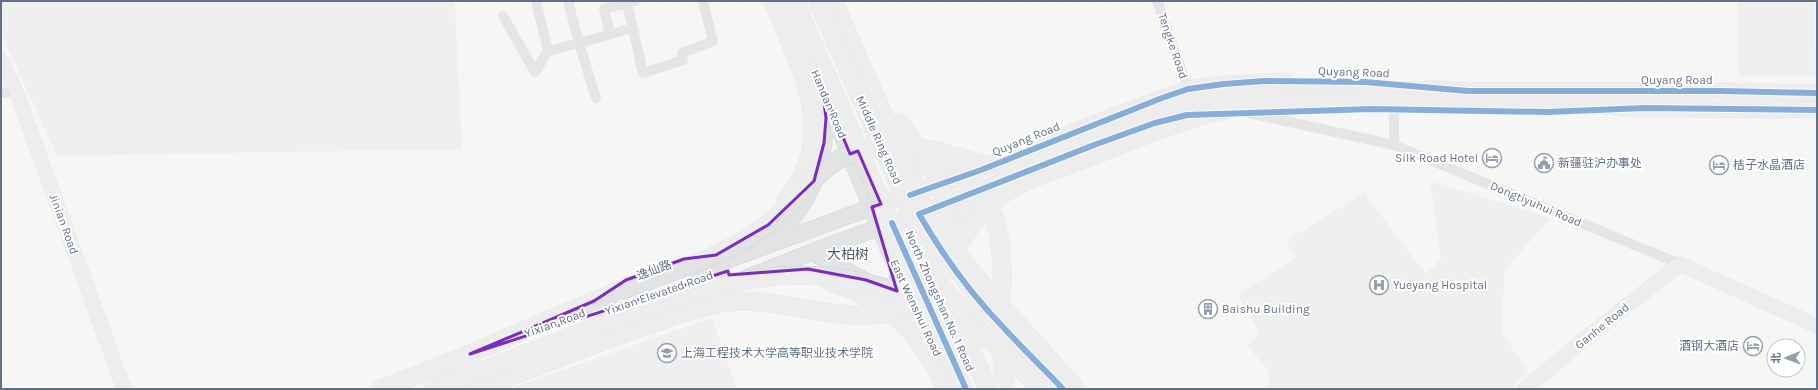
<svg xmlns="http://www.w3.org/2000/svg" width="1818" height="390" font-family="Karla,'Noto Sans SC',sans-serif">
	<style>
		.built { fill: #e5e6e6 }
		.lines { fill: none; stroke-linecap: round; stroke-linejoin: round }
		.secondary-casing { stroke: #d1d4d5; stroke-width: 15 }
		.primary-casing { stroke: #d1d3d4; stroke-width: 17 }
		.highway-casing { stroke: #d1d3d3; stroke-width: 19 }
		.street { stroke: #d0d1d3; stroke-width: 10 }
		.secondary { stroke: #e2e3e4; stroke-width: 14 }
		.primary { stroke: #e2e3e4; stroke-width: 16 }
		.highway { stroke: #e2e3e4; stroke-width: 18 }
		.highway-bridge-casing { stroke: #d1d3d3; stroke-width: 19; stroke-linecap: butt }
		.highway-bridge { stroke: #e2e3e4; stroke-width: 18 }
		.cycleway-casing { stroke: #fff; stroke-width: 8 }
		.cycleway { stroke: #0057b8; stroke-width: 6 }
		.marked { fill: none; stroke: #7b2cbf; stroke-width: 3; stroke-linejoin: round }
		.labels { text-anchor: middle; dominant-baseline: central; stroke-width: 4; stroke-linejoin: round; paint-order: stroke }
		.street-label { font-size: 12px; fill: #627087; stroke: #fff }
		.poi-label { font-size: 12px; fill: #627087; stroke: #fff; text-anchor: start }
		.quarter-label { font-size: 14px; fill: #515b6b; stroke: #fff }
	</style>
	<rect width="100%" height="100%" fill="#f5f6f4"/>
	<path class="built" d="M 1,1 L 453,1 L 455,5 L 462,149 L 57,156 L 1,33 Z
		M 1737,1 L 1814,1 L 1816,76 L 1739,77 Z
		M 1430,181 L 1551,218 L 1505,269 L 1501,332 L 1529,373 L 1509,389 L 1269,389 L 1269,372 L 1248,346 L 1260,333 L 1238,295 L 1296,257 L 1286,241 L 1364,193 L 1426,274 L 1441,259 Z
		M 712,318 L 737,389 L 508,389 Z"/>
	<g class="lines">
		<g class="secondary-casing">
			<path id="secondary" d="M 1,60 L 16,91 L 124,389
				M 1525,389 L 1587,337 L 1680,264 L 1817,326"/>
		</g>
		<g class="primary-casing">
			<path id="primary" d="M 812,63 L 889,250 L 942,365
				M 1429,88 L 1468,91 L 1721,91 L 1817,93
				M 1633,109 L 1817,110
				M 1046,143 L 1114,116 L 1188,89 L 1224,84 L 1286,81
				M 899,150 C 917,169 940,174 965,171
				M 926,225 L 931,236 L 978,299 L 1003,327 L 1049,374
				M 770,239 C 813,209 830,152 824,102
				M 956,241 C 954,220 965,204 983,195
				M 811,252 L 868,282
				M 698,271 L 872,207 L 949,182 L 996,163
				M 748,277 L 838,242 L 919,214 L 1134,130
				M 948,292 L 983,332"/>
		</g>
		<g class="highway-casing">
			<path id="highway" d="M 773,1 C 800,69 841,134 786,201
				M 795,1 L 813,44
				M 833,1 L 885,118
				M 1265,90 L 1442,91
				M 1422,102 L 1598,104 L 1645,108
				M 830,282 C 889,299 922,334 946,389
				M 381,389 L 470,354
				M 475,389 C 535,368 594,343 654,323 C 677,315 702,305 726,302 C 781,297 831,321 882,314"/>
		</g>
		<path class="street" d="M 536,1 L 548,51
			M 568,1 L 579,43 L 633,28
			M 1157,1 L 1188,89 L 1188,94
			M 627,3 L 643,73 L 683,60 L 682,53 L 713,41 L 703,1
			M 503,16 L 535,72 L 548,51 L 579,43 L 596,98
			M 610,34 L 604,9 L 635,1
			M 1,93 L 16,91
			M 1245,112 L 1394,145 L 1680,264
			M 1394,145 L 1394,109"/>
		<use href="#secondary" class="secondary"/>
		<use href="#primary" class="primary"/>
		<use href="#highway" class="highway"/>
		<g class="highway-bridge-casing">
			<path id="highway-bridge" d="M 818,1 L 942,284
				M 813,44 L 963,389
				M 885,118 L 923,205 L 941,235 L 980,282 L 1076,389
				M 899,122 C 926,161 960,200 947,250
				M 940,158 C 952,164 962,173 971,182 C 1025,238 988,314 1006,381
				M 897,279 L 924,288 L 954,304
				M 882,314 C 948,299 949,237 995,200 C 1021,179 1057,170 1087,158 C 1138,138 1190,115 1244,106 C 1302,97 1364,102 1422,102
				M 957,318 L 988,389
				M 470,354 C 516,334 562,313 609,295 C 662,274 722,260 768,224 C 799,200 822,159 862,150 C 888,145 914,146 940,152 C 964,158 985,168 1010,165 L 1175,105 L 1221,94 L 1265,90
				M 1035,368 L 1055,389
				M 433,389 C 484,370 534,351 585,331 C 705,284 804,247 930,305 C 957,318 985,334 1008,355 C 1019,365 1029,378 1040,389"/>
		</g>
		<use href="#highway-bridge" class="highway-bridge"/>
		<g class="cycleway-casing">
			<path id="cycleway" d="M 910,195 L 981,170 L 1162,98 L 1188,89 L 1224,84 L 1264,81 L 1365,82 L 1468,91 L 1721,91 L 1817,93
				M 892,223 L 966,389
				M 1063,389 C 1043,368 1022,348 1003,327 C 970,293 942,254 919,214 L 1094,145 L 1155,123 L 1187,115 L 1371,109 L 1547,112 L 1645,108 L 1817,110"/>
		</g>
		<use href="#cycleway" class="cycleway"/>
	</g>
	<path d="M0 0H1818V390H0ZM 822,86 L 850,154 L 858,151 L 881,204 L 872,207 L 897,291 L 866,280 L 808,269 L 729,275 L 728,271 L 470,354 L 594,301 L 626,280 L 684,259 L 716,255 L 768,225 L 814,181 L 824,143 L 826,118 Z" fill="#f5f6f4" fill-opacity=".55" fill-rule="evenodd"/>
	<path class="marked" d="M 822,86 L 850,154 L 858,151 L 881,204 L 872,207 L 897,291 L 866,280 L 808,269 L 729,275 L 728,271 L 470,354 L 594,301 L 626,280 L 684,259 L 716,255 L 768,225 L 814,181 L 824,143 L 826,118 Z"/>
	<defs>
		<g id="hotel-ring" transform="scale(1)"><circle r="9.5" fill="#fff" stroke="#959fad" stroke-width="1.5"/><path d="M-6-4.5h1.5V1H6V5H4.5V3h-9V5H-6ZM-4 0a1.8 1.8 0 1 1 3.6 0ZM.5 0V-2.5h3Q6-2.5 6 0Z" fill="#959fad"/></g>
		<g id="civic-ring" transform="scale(1)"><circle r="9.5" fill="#fff" stroke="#959fad" stroke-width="1.5"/><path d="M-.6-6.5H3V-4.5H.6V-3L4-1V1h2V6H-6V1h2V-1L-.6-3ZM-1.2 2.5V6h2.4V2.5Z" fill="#959fad"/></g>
		<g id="hospital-ring" transform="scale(1)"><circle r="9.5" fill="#fff" stroke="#959fad" stroke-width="1.5"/><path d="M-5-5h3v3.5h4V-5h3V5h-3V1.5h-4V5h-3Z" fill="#959fad"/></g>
		<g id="building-ring" transform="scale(1)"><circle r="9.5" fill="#fff" stroke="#959fad" stroke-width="1.5"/><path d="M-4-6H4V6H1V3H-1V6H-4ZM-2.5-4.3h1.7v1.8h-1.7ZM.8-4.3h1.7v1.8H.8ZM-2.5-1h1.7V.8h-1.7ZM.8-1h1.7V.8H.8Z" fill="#959fad"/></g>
		<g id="school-ring" transform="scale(1)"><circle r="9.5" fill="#fff" stroke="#959fad" stroke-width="1.5"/><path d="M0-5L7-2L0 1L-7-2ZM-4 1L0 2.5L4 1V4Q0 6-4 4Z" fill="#959fad"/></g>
	</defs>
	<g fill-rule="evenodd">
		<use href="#hotel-ring" x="1492" y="158"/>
		<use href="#civic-ring" x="1544" y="163"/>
		<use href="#hotel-ring" x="1719" y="165"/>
		<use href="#hospital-ring" x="1379" y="285"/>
		<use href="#building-ring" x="1208" y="309"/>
		<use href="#hotel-ring" x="1753" y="346"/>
		<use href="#school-ring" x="667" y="353"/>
	</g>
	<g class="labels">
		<g class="street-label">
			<text transform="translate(1173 46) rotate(71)">Tengke Road</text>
			<text transform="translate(1354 72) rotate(2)">Quyang Road</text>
			<text x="1677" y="80">Quyang Road</text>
			<text transform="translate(829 104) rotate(67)">Handan Road</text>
			<text transform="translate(1026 139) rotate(-22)">Quyang Road</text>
			<text transform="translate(879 140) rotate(66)">Middle Ring Road</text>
			<text transform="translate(1536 204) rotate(23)">Dongtiyuhui Road</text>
			<text transform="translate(64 224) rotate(70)">Jinian Road</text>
			<text transform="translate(654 270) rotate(-20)">逸仙路</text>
			<text transform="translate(659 293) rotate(-19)">Yixian Elevated Road</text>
			<text transform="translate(940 301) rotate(66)">North Zhongshan No. 1 Road</text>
			<text transform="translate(916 308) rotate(65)">East Wenshui Road</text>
			<text transform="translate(555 323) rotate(-20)">Yixian Road</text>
			<text transform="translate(1602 326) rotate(-39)">Ganhe Road</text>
		</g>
		<g class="poi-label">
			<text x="1478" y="158" text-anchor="end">Silk Road Hotel</text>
			<text x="1558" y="163">新疆驻沪办事处</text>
			<text x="1733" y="165">桔子水晶酒店</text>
			<text x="1393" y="285">Yueyang Hospital</text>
			<text x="1222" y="309">Baishu Building</text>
			<text x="1739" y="346" text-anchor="end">酒钢大酒店</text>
			<text x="681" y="353">上海工程技术大学高等职业技术学院</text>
		</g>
		<g class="quarter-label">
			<text x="848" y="254">大柏树</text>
		</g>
	</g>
	<rect width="1818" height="390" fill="none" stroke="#627087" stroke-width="4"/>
	<g transform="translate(1786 358) rotate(269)"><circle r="19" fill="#ffffff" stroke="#c0c6cf"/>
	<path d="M0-3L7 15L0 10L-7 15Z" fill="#959fad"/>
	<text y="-6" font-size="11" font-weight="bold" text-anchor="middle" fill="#627087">北</text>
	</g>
</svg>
